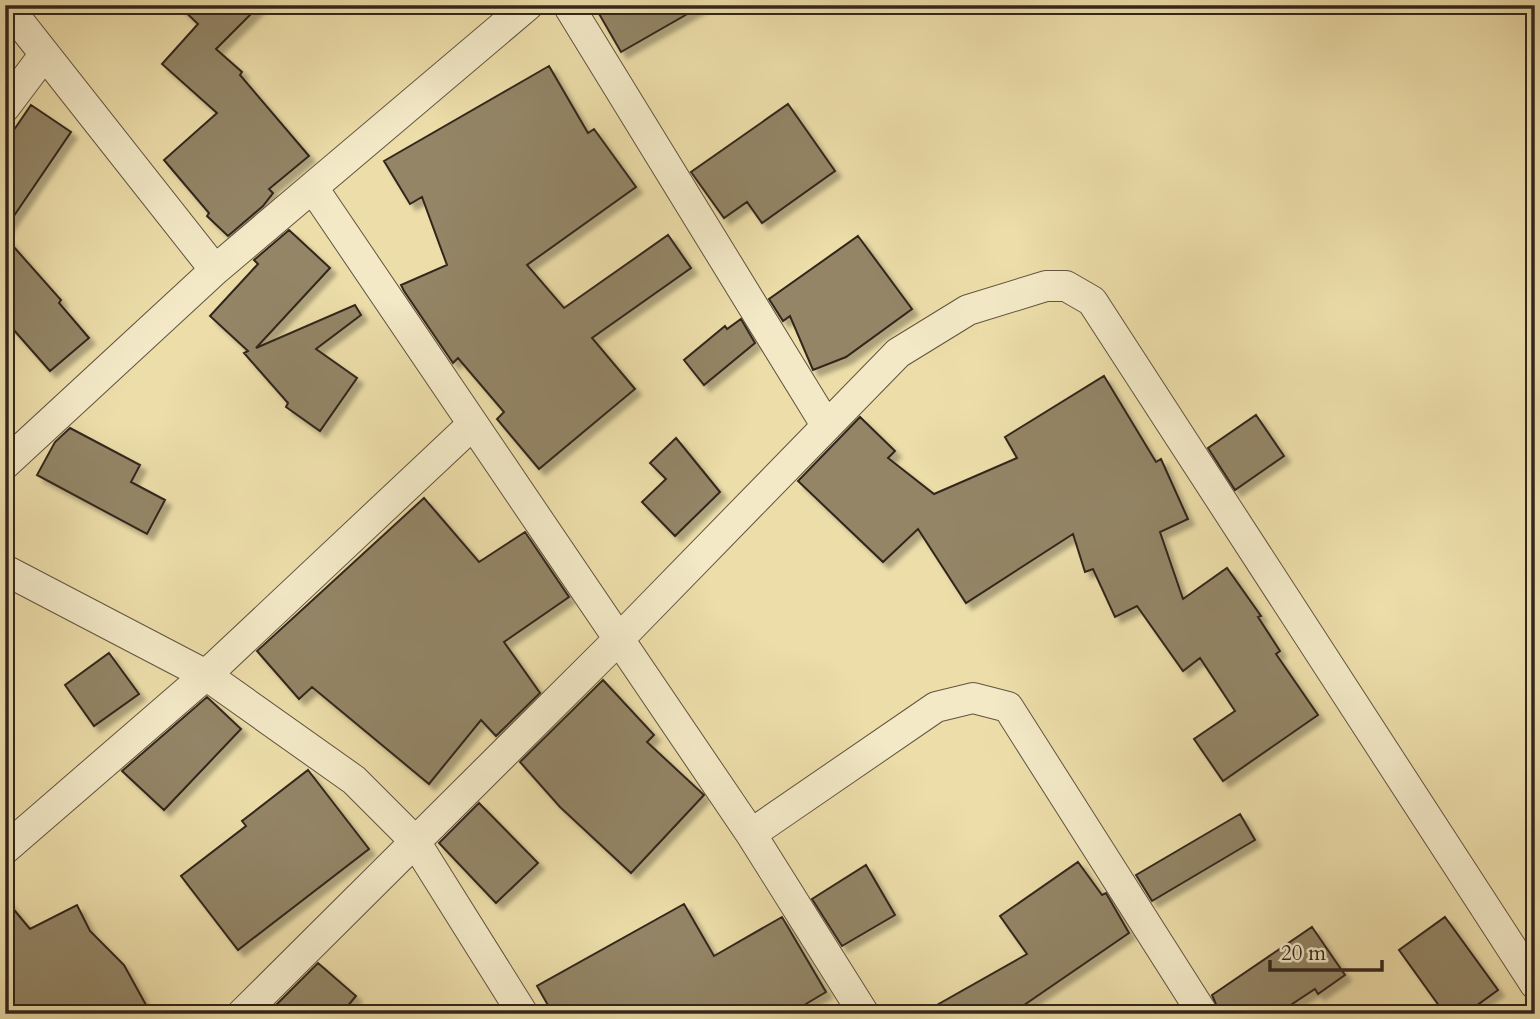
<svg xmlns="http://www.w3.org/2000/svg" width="1540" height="1019" font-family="Cardo,serif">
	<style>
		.building { fill: #938566; stroke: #33261d; stroke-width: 2; filter: url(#shadow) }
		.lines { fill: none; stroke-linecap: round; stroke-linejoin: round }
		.street-casing { stroke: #615440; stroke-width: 32 }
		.street { stroke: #f3e9c7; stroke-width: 30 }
	</style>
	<defs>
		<filter id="shadow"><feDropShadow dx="6" dy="6" stdDeviation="2" flood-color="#0004"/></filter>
	</defs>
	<rect width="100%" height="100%" fill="#ecdda9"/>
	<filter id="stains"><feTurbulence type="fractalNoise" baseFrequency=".00286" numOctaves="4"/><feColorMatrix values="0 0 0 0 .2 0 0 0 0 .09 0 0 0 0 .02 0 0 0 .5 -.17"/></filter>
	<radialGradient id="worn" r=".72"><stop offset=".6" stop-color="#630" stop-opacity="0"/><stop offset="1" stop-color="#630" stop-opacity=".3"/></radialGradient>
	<path class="building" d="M 178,5 L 260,5 L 216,49 L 242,72 L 240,75 L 309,156 L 269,189 L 273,193 L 263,206 L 228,236 L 207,216 L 209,213 L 164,160 L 217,113 L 162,64 L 198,24 Z
		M 594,5 L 703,5 L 621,52 Z
		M 549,66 L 588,133 L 594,129 L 636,187 L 527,265 L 564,308 L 668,235 L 691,268 L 592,338 L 635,389 L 539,469 L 497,419 L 504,412 L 458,358 L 453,363 L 404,291 L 401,285 L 447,265 L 422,197 L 410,204 L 384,161 Z
		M 788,104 L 835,171 L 762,223 L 747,202 L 724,218 L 691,172 Z
		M 31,105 L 71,132 L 5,229 L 5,143 Z
		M 289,230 L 330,268 L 256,348 L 355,305 L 361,315 L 316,349 L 357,378 L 320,431 L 286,407 L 288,403 L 244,353 L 248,351 L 210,316 L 258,264 L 254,260 Z
		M 858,236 L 912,309 L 846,357 L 813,370 L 790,316 L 783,321 L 769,299 Z
		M 5,237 L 61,300 L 59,303 L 89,338 L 50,371 L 5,320 Z
		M 741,319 L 755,343 L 704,385 L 684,360 L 725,326 L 727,329 Z
		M 1104,376 L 1156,462 L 1161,459 L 1188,519 L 1160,532 L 1183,599 L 1227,568 L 1261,616 L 1258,617 L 1280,651 L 1276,654 L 1318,715 L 1223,781 L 1194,739 L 1235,711 L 1200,658 L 1183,671 L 1137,606 L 1115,617 L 1093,569 L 1085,572 L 1073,534 L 966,603 L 918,529 L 883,562 L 798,481 L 860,417 L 895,451 L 888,458 L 934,494 L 1017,458 L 1005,437 Z
		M 1256,415 L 1284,456 L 1235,490 L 1208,448 Z
		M 70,428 L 140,465 L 131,482 L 165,500 L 147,534 L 37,475 L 55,442 Z
		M 676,438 L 720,492 L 675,536 L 642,502 L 666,479 L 650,463 Z
		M 424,498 L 479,562 L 525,532 L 569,597 L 504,642 L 540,693 L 496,736 L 481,720 L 429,784 L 312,687 L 299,699 L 257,651 Z
		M 109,653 L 139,694 L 94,726 L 65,685 Z
		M 603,680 L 654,735 L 647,742 L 704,795 L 631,873 L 560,807 L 520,762 Z
		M 207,697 L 241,729 L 164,810 L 122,771 Z
		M 308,770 L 369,849 L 238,950 L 181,876 L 246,826 L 242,821 Z
		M 479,803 L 538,863 L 496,903 L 439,843 Z
		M 1240,814 L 1255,840 L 1152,901 L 1136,875 Z
		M 1078,862 L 1102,895 L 1106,893 L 1129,933 L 1011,1014 L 921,1014 L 1027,954 L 1000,916 Z
		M 866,865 L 895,915 L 842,946 L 812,899 Z
		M 5,899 L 30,929 L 77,905 L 90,931 L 124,965 L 151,1014 L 5,1014 Z
		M 684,904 L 714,956 L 782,917 L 826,992 L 789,1014 L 553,1014 L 537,986 Z
		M 1445,917 L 1498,990 L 1465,1014 L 1445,1014 L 1399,950 Z
		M 1312,927 L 1345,975 L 1318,994 L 1315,989 L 1277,1014 L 1220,1014 L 1212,995 Z
		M 318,963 L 356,996 L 341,1014 L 267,1014 Z"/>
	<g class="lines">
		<g class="street-casing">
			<path id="street" d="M 6,5 L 215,270
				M 568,5 L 826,425
				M 5,107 L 44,55
				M 313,188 L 751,834 L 864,1014
				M 5,464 L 215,270 L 528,5
				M 5,570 L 206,675 L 354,780 L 414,840 L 523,1014
				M 751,834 L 936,707 L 973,698 L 1008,707 L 1203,1014
				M 5,849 L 206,675 L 473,424
				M 242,1014 L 619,639 L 898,353 L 968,310 L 1046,286 L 1066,286 L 1092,301 L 1535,984"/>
		</g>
		<use href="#street" class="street"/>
	</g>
	<rect width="1540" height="1019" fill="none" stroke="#ecdda9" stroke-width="28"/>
	<rect x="7" y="7" width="1526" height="1005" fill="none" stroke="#33261d" stroke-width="3.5"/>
	<rect x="14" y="14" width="1512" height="991" fill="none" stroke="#33261d" stroke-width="2"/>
	<path d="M1270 960v10h112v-10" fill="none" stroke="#33261d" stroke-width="3.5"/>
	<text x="1281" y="960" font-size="21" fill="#33261d" stroke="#f3e9c7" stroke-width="5" paint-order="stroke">20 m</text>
	<rect width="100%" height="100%" filter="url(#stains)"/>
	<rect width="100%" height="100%" fill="url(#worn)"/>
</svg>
